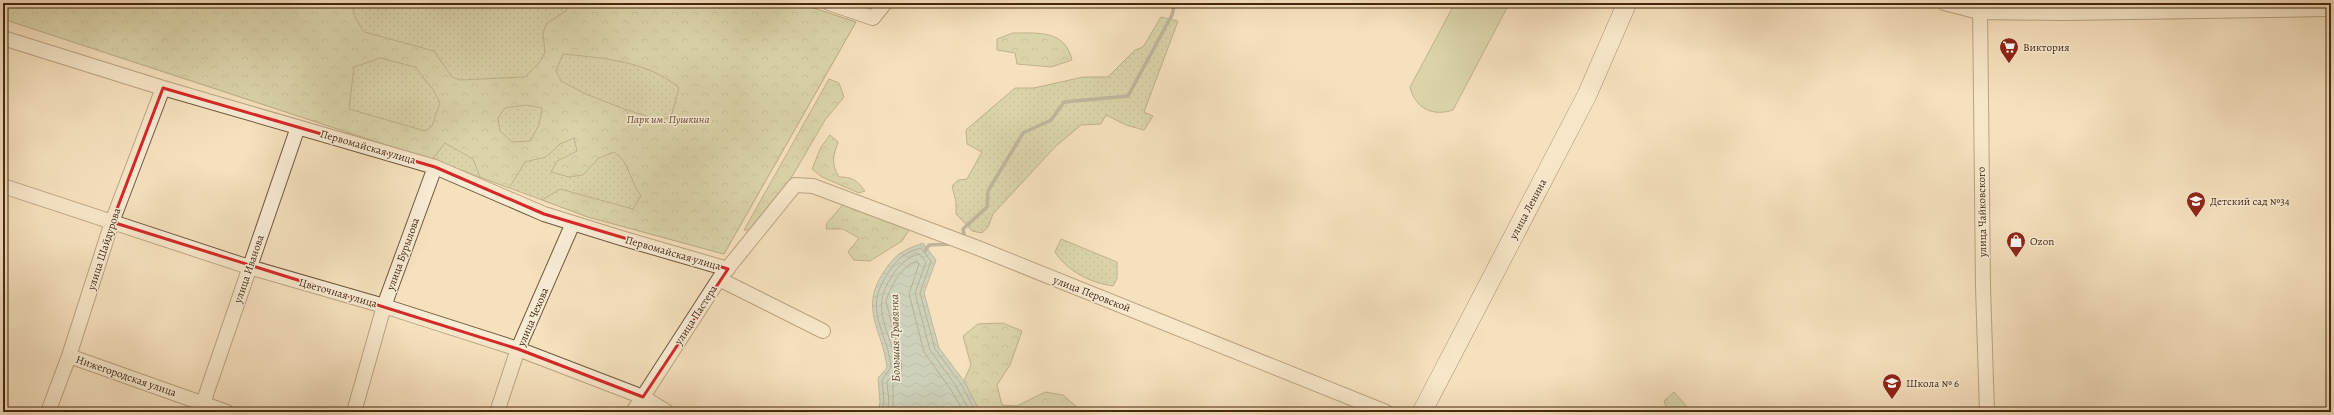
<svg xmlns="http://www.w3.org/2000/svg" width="2334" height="415" font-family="Alegreya,serif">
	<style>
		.grass { fill: url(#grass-dots); stroke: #807551 }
		.forest { fill: url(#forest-crowns); stroke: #807551; fill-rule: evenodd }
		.garden { fill: #bac393; stroke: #807551 }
		.water { fill: url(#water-waves); stroke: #7a8073 }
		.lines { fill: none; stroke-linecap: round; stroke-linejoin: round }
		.shore { stroke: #727262; stroke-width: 1 }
		.stream { stroke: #7a8073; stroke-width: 3.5 }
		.street-casing { stroke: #72563b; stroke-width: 16 }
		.secondary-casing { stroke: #46270f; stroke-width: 20 }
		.street { stroke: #f8ecd5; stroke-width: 14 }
		.secondary { stroke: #f8ecd5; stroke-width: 19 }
		.marked { fill: none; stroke: #d62828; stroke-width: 3; stroke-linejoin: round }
		.labels { text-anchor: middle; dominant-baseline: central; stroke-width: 3; stroke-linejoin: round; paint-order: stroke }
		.poi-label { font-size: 11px; fill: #46270f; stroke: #f8ecd5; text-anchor: start }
		.park-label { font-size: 11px; font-style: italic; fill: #634e30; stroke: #f8ecd5 }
		.street-label { font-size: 11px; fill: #46270f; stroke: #f8ecd5 }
		.water-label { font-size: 12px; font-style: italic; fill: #5c4c39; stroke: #f8ecd5 }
	</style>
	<defs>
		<pattern id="grass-dots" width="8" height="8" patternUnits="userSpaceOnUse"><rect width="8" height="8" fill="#bac393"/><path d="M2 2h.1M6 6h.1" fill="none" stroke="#999e76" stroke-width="1.8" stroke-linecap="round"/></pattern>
		<pattern id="forest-crowns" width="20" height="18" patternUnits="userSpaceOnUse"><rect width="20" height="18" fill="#bac393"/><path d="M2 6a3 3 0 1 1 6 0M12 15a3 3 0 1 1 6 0" fill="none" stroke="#999e76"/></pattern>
		<pattern id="water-waves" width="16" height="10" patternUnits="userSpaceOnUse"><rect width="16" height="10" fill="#9dbcb6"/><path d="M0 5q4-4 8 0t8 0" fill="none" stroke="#829992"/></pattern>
	</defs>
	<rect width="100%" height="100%" fill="#f5e1be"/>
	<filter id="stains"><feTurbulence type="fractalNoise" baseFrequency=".005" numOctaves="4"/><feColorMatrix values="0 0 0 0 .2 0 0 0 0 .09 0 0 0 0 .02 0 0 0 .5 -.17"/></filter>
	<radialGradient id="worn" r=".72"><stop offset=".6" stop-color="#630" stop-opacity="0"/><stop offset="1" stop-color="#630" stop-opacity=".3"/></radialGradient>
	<path class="grass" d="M 3,3 L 798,3 L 856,22 L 724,254 L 588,217 L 450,166 L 3,19 Z
		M 1161,17 L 1178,21 L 1144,112 L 1153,116 L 1144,130 L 1126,125 L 1106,115 L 1101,124 L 1081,125 L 1055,147 L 993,214 L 988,227 L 982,233 L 972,231 L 956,214 L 956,202 L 952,186 L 958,180 L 967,179 L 982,152 L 967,144 L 966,130 L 1015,88 L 1034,88 L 1083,77 L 1108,77 L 1135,50 L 1143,47 Z
		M 1061,239 L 1117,262 L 1117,279 L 1113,286 C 1091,283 1067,271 1055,252 Z"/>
	<path class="forest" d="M 3,3 L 351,3 L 356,19 L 364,32 L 434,51 L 452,77 L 460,80 L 525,77 L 538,64 L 545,53 L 543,33 L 547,23 L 566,11 L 569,3 L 798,3 L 856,22 L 724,254 L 588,217 L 542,200 L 560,189 L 633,209 L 641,196 C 630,182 630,162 614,152 L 599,158 L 583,175 L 569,177 L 551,172 L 557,161 L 577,151 L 574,138 L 560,144 L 546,157 L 525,162 L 509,188 L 480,177 L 473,159 L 445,143 L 432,160 L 3,19 ZM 563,54 C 603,58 648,61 679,88 L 671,117 L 659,120 L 624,109 L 586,94 L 561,81 L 556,71 ZM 380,58 L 415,67 L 434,91 L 440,103 L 432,126 L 425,131 L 349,109 L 354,67 ZM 526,105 L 542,108 L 539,125 L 530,141 L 512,142 L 500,131 L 498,118 L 505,108 Z
		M 1013,33 C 1039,33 1065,30 1072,60 L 1051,67 L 1017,64 L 1015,53 L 997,50 L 997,39 Z
		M 829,79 L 839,83 L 844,97 L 825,120 L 793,175 L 751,230 L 744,230 Z
		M 830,135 L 838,142 C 833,156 831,164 839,177 C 852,177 857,180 865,191 L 859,193 L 822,177 L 812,169 L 821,147 Z
		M 845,202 L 909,230 L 902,241 L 870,261 L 854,260 L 848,252 L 859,238 L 843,229 L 826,229 L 827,223 Z
		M 1003,323 L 1022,331 L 1010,365 L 997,385 L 1002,405 L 1017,406 L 1045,392 L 1063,395 L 1078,408 L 1078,412 L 980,412 L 964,381 L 971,365 L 963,336 L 978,324 Z
		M 1674,392 L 1689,409 L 1691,412 L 1668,412 L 1664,401 Z"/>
	<path class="garden" d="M 1455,3 L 1509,4 L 1453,110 C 1432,117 1415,108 1410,87 Z"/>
	<path class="water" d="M 923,243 L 936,260 L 924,293 L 939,348 L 964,381 L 980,412 L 878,412 L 880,402 L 878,378 L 887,368 C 883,330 859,310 883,273 C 896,253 902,251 923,243 Z"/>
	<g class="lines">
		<path class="shore" d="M 882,412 L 884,401 L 882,380 L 891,367 C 887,328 862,312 888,273 C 898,258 904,253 921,248 L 931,261 L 920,293 L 935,349 L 961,384 L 976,412
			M 887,412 L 889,402 L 887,382 L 895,372 L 896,367 C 892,330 868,311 892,276 C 899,265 906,258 919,254 L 926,262 L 915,293 L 930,350 L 956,386 L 970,412
			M 893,412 L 893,384 L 900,375 L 902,367 L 886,301 C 891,286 901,266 917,261 L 919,264 L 909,294 L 924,352 L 951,390 L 964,412"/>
		<path class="stream" d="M 964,235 L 963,229 L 987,207 L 988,191 L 1023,133 L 1051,120 L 1064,102 L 1128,96 L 1172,15 L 1175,3
			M 925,251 L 929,245 L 951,244"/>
		<g class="street-casing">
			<path id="street" d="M 829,3 L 873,18 L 885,3
				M 1944,3 L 1979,12 L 2064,13 L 2331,9
				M 1980,3 L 1983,287 L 1987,412
				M 3,38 L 163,88 L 435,167 L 544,214 L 621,238 L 728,269
				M 3,186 L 249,267 L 384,306 L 518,349 L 643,397 L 667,412
				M 719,279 L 823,331
				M 69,356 L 227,412
				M 48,412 L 69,356 L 112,222 L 163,88
				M 200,412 L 298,127
				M 354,412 L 384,306 L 435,167
				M 497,412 L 518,349 L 573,223
				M 633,412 L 719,279 L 795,185 L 813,186 L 978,248 L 1386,412"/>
		</g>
		<g class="secondary-casing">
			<path id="secondary" d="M 1422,412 L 1587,95 L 1627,3"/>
		</g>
		<use href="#street" class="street"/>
		<use href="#secondary" class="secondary"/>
	</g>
	<path d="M0 0H2334V415H0ZM 163,88 L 435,167 L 544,214 L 728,269 L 643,397 L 518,349 L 112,222 Z" fill="#f5e1be" fill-opacity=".55" fill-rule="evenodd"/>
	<path class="marked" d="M 163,88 L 435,167 L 544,214 L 728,269 L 643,397 L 518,349 L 112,222 Z"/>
	<defs>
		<g id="supermarket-pin" transform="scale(1)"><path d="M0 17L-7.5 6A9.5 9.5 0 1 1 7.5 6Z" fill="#8f2418" stroke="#f8ecd5"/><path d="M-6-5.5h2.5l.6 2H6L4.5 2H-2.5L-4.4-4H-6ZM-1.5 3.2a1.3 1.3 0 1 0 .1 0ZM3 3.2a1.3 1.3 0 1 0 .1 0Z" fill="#fff"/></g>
		<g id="school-pin" transform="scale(1)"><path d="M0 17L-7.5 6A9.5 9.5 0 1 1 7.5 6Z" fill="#8f2418" stroke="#f8ecd5"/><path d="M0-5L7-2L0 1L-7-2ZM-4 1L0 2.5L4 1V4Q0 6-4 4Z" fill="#fff"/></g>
		<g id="shop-pin" transform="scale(1)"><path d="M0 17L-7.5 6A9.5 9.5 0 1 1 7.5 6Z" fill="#8f2418" stroke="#f8ecd5"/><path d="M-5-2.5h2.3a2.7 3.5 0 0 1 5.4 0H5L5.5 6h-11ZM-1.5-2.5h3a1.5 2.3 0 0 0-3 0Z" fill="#fff"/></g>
	</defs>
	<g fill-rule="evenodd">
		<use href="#supermarket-pin" x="2009" y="47"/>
		<use href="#school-pin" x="2196" y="201"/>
		<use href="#shop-pin" x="2016" y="241"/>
		<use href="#school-pin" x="1892" y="383"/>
	</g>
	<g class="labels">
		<g class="poi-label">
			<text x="2023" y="47">Виктория</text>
			<text x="2210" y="201">Детский сад №34</text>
			<text x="2030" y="241">Ozon</text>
			<text x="1906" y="383">Школа № 6</text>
		</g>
		<g class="park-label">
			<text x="668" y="119">Парк им. Пушкина</text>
		</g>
		<g class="street-label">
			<text transform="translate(368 147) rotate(16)">Первомайская улица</text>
			<text transform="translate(1528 209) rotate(-62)">улица Ленина</text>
			<text transform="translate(1982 212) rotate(-91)">улица Чайковского</text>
			<text transform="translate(104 249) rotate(-72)">улица Шайдурова</text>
			<text transform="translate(673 253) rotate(16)">Первомайская улица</text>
			<text transform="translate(403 254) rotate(-70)">улица Бурылова</text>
			<text transform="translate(249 269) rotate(-71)">улица Иванова</text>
			<text transform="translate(338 293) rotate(16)">Цветочная улица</text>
			<text transform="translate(1092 294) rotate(21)">улица Перовской</text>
			<text transform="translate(696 315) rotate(-57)">улица Пастера</text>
			<text transform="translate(533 317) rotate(-67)">улица Чехова</text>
			<text transform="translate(126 376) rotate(19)">Нижегородская улица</text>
		</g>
		<g class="water-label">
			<text transform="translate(895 338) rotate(-91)">Большая Травянка</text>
		</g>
	</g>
	<rect width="2334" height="415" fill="none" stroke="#f5e1be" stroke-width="16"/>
	<rect x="4" y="4" width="2326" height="407" fill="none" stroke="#46270f" stroke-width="2"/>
	<rect x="8" y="8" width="2318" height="399" fill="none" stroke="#46270f"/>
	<rect width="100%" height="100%" filter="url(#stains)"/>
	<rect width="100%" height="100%" fill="url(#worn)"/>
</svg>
